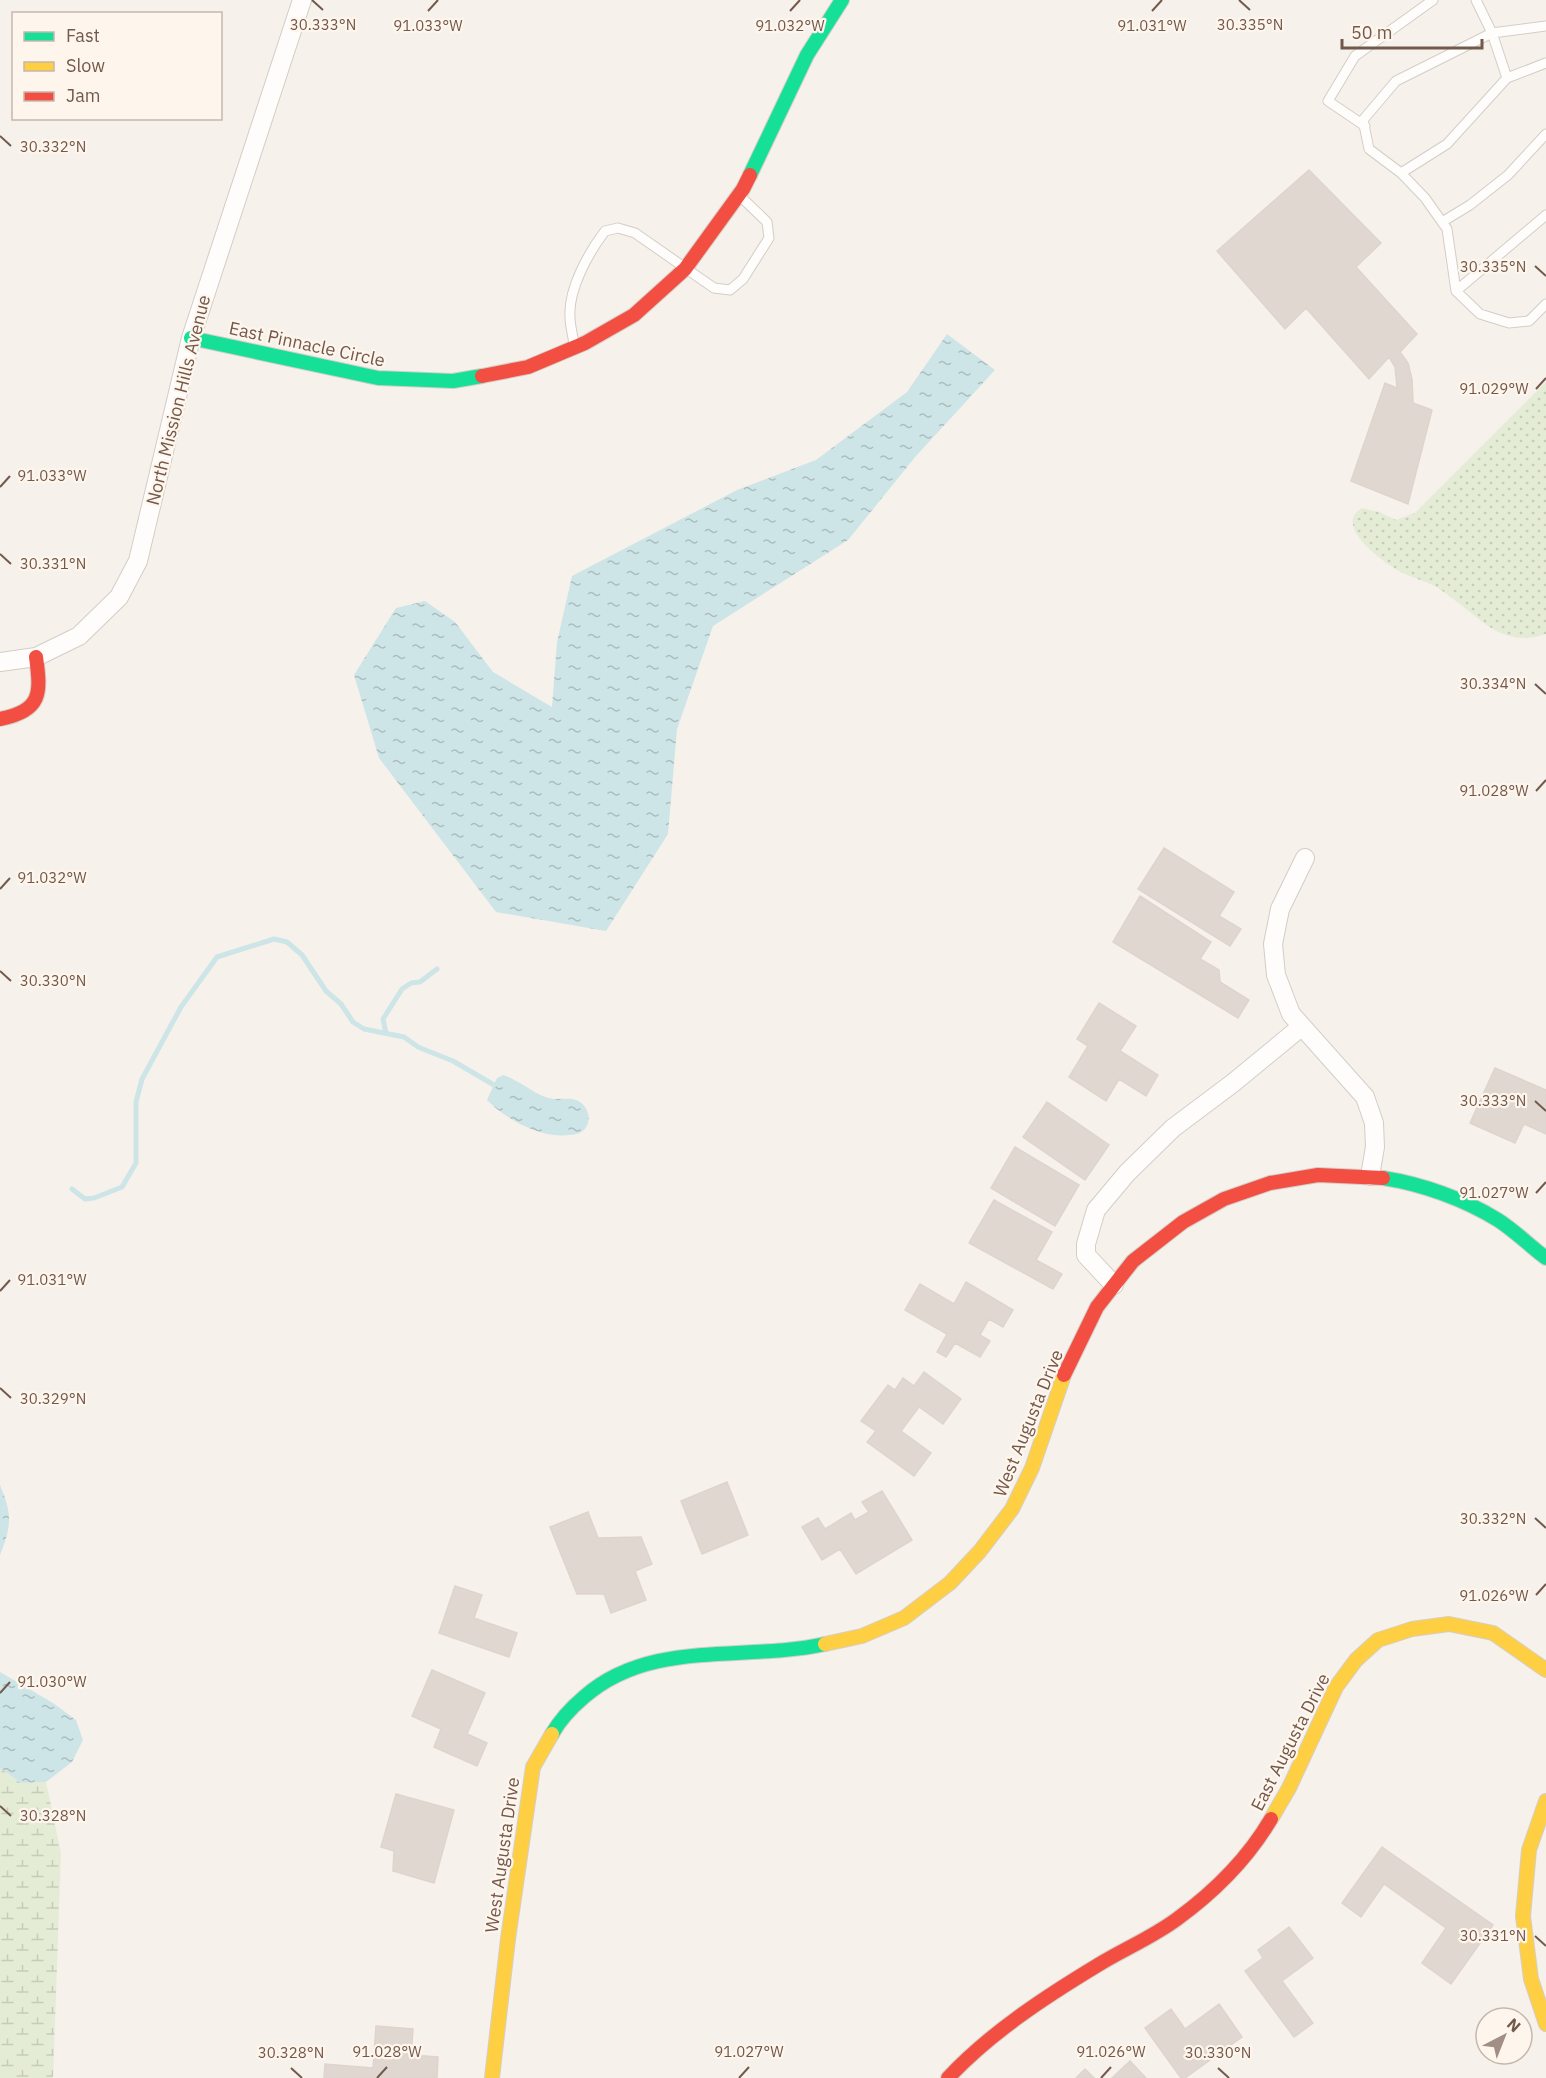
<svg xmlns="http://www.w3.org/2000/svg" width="1546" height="2078" font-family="'IBM Plex Sans',sans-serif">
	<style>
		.grass { fill: url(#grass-dots) }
		.wetland { fill: url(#wetland-marsh) }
		.water { fill: url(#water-ripples) }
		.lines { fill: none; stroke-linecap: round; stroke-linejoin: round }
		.stream { stroke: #cde5e6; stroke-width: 5 }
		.building { fill: #e0d7d0; stroke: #dfd4cd; stroke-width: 1.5 }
		.lane-casing { stroke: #d4cdc6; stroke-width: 11 }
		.street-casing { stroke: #d4cdc6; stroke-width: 20 }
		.fast-casing { stroke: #d5cec8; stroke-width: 16 }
		.slow-casing { stroke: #d5cec8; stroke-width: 16 }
		.jam-casing { stroke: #d5cec8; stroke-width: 16 }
		.lane { stroke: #fefdfc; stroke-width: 9 }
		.street { stroke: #fefdfc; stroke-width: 18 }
		.fast { stroke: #16e098; stroke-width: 14 }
		.slow { stroke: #ffcf43; stroke-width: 14 }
		.jam { stroke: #f24e42; stroke-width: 14 }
		.ticks { fill: none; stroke: #73584c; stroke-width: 2 }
		.labels { text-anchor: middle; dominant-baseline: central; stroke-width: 4.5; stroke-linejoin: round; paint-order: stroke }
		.street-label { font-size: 18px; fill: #73584c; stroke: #fef6ec }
		.ticks-label { font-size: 15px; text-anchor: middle; fill: #73584c; stroke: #fef6ec; stroke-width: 4.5; stroke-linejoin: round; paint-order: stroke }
	</style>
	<defs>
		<pattern id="grass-dots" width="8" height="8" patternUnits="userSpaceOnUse" patternTransform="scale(1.5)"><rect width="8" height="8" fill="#e4ecd6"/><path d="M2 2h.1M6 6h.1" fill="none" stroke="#c7ccb9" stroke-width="1.8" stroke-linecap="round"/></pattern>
		<pattern id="wetland-marsh" width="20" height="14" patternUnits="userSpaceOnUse" patternTransform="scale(1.5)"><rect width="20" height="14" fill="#e4ecd6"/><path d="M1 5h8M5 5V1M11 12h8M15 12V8" fill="none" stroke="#c7ccb9"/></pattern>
		<pattern id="water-ripples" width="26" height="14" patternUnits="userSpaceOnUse" patternTransform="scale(1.5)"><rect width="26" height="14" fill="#cde5e6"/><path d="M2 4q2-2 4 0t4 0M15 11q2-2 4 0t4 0" fill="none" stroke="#abbcbd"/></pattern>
	</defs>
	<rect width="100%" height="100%" fill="#f6f1eb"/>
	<path class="grass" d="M 1546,382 L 1546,634 C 1530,639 1517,640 1501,633 C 1484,626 1458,601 1441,590 C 1430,582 1415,579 1403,573 C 1386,565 1331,526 1362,508 L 1379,512 L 1396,520 L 1415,513 Z"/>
	<path class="wetland" d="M 0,1768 L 21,1783 L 46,1782 L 61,1853 L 53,2078 L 0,2078 Z"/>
	<path class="water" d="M 947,334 L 995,370 L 916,456 L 848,540 L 713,626 L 677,729 L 668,834 L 606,931 L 496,912 L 379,758 L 354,675 L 396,608 L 425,601 L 455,622 L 493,672 L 552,707 L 557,642 L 572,576 L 737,490 L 816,460 L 907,392 Z
		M 503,1075 C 519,1080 532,1093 548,1098 C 558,1101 571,1096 580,1102 C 593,1111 591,1131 576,1134 C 545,1141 508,1121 487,1100 L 497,1078 Z
		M 0,1485 C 12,1514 12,1525 0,1555 Z
		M 0,1672 L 53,1703 L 76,1720 L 83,1740 L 72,1762 L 46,1782 L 21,1783 L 0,1768 Z"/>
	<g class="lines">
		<path class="stream" d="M 386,1033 L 383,1019 L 402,989 L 411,983 L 420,982 L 437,969
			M 72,1189 L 85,1199 L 94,1198 L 122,1187 L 136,1163 L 136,1102 L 142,1079 L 181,1007 L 217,957 L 274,939 L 287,942 L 302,955 L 326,991 L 341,1004 L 353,1022 L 364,1029 L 404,1037 L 418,1047 L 453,1061 L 494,1085"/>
	</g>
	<path class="building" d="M 1309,170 L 1381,243 L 1356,267 L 1417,334 L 1400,352 L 1408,363 L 1412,379 L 1413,403 L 1432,410 L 1408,504 L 1351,481 L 1385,383 L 1397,388 L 1395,367 L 1389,357 L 1369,379 L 1306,308 L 1285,329 L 1217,251 Z
		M 1164,848 L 1234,892 L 1219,916 L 1241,929 L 1230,946 L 1138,889 Z
		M 1140,896 L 1211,942 L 1200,959 L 1219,970 L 1220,982 L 1249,1000 L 1238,1018 L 1113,942 Z
		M 1099,1003 L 1136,1026 L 1120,1051 L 1158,1075 L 1146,1096 L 1119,1079 L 1106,1101 L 1069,1077 L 1088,1046 L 1077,1039 Z
		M 1495,1068 L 1546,1090 L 1546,1134 L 1524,1124 L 1515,1143 L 1470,1123 Z
		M 1047,1102 L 1109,1145 L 1085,1180 L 1023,1137 Z
		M 1015,1147 L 1079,1185 L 1055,1226 L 991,1188 Z
		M 994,1200 L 1052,1232 L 1036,1260 L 1062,1274 L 1053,1289 L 969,1243 Z
		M 966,1282 L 1013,1310 L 1003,1327 L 989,1319 L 980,1335 L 990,1341 L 980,1357 L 955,1343 L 946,1357 L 937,1352 L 947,1334 L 905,1310 L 920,1284 L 954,1304 Z
		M 924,1372 L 961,1399 L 943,1424 L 919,1407 L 901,1431 L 931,1453 L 914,1476 L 867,1442 L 876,1431 L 861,1421 L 888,1385 L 895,1390 L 903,1378 L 914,1386 Z
		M 727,1482 L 748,1535 L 702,1554 L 681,1501 Z
		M 882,1491 L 912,1540 L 856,1574 L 840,1549 L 822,1560 L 802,1527 L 818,1518 L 825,1529 L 851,1513 L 855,1520 L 869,1512 L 862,1502 Z
		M 588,1512 L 598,1538 L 641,1537 L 652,1564 L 635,1571 L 646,1600 L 611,1613 L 604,1594 L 577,1594 L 550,1527 Z
		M 455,1586 L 482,1595 L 474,1618 L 517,1633 L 509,1657 L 439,1633 Z
		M 432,1670 L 485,1693 L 467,1734 L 487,1743 L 477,1766 L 434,1747 L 441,1729 L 412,1716 Z
		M 396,1794 L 454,1810 L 434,1883 L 393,1871 L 394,1851 L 381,1847 Z
		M 1382,1847 L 1493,1925 L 1451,1984 L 1422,1963 L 1446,1928 L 1384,1884 L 1361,1917 L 1342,1903 Z
		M 1289,1927 L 1313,1958 L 1282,1981 L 1313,2023 L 1294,2037 L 1245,1971 L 1263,1958 L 1258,1950 Z
		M 1219,2004 L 1242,2037 L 1185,2078 L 1181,2078 L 1145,2028 L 1171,2009 L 1185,2029 Z
		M 376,2026 L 413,2029 L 411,2055 L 438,2057 L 437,2078 L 324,2078 L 325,2064 L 373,2068 Z
		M 1130,2061 L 1146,2078 L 1112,2078 Z
		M 1085,2069 L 1094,2078 L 1076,2078 Z"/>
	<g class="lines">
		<g class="lane-casing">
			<path id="lane" d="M 1476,0 L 1492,33 L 1507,78
				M 1546,26 L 1492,33 L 1396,81 L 1363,120 L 1369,149 L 1401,173 L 1447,144 L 1507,78 L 1546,63
				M 1365,126 L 1328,101 L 1355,56 L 1433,0
				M 1401,173 L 1425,198 L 1447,229 L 1456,291 L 1480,314 L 1509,323 L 1529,321 L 1546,304
				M 1442,222 L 1470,205 L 1508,175 L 1546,134
				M 1456,291 L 1546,215
				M 574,345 C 573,335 570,326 570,317 C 568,289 589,252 605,231 L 618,228 L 635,233 L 714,288 L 730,290 L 743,279 L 769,238 L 767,222 L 740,196"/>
		</g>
		<g class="street-casing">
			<path id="street" d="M 0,662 L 36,657 L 79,636 L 119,597 L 138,561 L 191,338 L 302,0
				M 1305,858 L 1280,909 L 1273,944 L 1276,975 L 1291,1014 L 1365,1097 L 1374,1123 L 1375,1147 L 1370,1176
				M 1114,1285 L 1086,1255 L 1086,1244 L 1096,1210 L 1127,1173 L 1173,1128 L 1233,1083 L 1301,1027"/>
		</g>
		<g class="fast-casing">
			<path id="fast" d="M 750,175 L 807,55 L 842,0
				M 191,338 L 378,378 L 453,381 L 482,376
				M 1383,1178 C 1422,1184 1464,1199 1498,1220 C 1515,1231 1530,1246 1546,1258
				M 552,1734 C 561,1718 571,1708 584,1697 C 651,1638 745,1662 825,1644"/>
		</g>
		<g class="slow-casing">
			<path id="slow" d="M 825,1644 L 862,1636 L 904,1618 L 950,1583 L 980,1551 L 1012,1509 L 1032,1468 L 1064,1375
				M 1546,1801 L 1529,1850 L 1523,1916 L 1531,1979 L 1546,2024
				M 1271,1819 L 1289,1788 L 1336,1687 L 1356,1660 L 1378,1640 L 1412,1629 L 1449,1624 L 1493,1633 L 1546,1670
				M 492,2078 L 508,1939 L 533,1767 L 552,1734"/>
		</g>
		<g class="jam-casing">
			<path id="jam" d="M 482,376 L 528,367 L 585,343 L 634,315 L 685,269 L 743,189 L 750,175
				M 0,719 C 42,711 41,693 36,657
				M 1064,1375 L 1097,1307 L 1133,1261 L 1183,1222 L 1224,1199 L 1270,1183 L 1318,1175 L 1383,1178
				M 948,2078 C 990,2033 1045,1997 1098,1965 C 1124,1949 1153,1937 1177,1919 C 1214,1892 1248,1858 1271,1819"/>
		</g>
		<use href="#lane" class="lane"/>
		<use href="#street" class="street"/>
		<use href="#fast" class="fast"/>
		<use href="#slow" class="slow"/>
		<use href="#jam" class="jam"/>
	</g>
	<path class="ticks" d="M 312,0 L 323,10M 1239,0 L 1250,10M 428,11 L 438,0M 790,11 L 800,0M 1152,11 L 1162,0M 0,136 L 11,146M 1535,266 L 1546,276M 1536,389 L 1546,378M 0,487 L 10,476M 0,554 L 11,564M 1535,684 L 1546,694M 1536,791 L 1546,780M 0,889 L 10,878M 0,971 L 11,981M 1535,1101 L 1546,1111M 1536,1193 L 1546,1182M 0,1291 L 10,1280M 0,1388 L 11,1398M 1535,1518 L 1546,1528M 1536,1595 L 1546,1584M 0,1693 L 10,1682M 0,1806 L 11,1816M 1535,1936 L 1546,1946M 291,2068 L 302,2078M 1218,2068 L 1229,2078M 377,2078 L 387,2067M 739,2078 L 749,2067M 1101,2078 L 1111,2067"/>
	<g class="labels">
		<g class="street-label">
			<text transform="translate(307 344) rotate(12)">East Pinnacle Circle</text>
			<text transform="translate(178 400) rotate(-76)">North Mission Hills Avenue</text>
			<text transform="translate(1028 1423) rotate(-68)">West Augusta Drive</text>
			<text transform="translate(1290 1742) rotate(-63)">East Augusta Drive</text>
			<text transform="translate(502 1855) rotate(-82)">West Augusta Drive</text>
		</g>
	</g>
	<g class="ticks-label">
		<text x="323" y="30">30.333°N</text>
		<text x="1250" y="30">30.335°N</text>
		<text x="428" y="31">91.033°W</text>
		<text x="790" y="31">91.032°W</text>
		<text x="1152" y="31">91.031°W</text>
		<text x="53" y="152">30.332°N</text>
		<text x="1493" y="272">30.335°N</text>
		<text x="1494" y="394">91.029°W</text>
		<text x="52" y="481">91.033°W</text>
		<text x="53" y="569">30.331°N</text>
		<text x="1493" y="689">30.334°N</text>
		<text x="1494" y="796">91.028°W</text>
		<text x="52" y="883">91.032°W</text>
		<text x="53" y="986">30.330°N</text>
		<text x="1493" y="1106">30.333°N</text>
		<text x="1494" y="1198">91.027°W</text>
		<text x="52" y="1285">91.031°W</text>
		<text x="53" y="1404">30.329°N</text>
		<text x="1493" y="1524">30.332°N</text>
		<text x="1494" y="1601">91.026°W</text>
		<text x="52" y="1687">91.030°W</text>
		<text x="53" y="1821">30.328°N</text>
		<text x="1493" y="1941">30.331°N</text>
		<text x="387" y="2057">91.028°W</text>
		<text x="749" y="2057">91.027°W</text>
		<text x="1111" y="2057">91.026°W</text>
		<text x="291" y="2058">30.328°N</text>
		<text x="1218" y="2058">30.330°N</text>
	</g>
	<rect x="12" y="12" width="210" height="108" fill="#fef6ec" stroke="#c6b7ac" stroke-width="1.5"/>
	<rect x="24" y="32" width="30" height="9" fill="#16e098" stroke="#c6b7ac" stroke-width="1.5"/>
	<text x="66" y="42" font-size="18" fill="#73584c">Fast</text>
	<rect x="24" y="62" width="30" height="9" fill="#ffcf43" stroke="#c6b7ac" stroke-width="1.5"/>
	<text x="66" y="72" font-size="18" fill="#73584c">Slow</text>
	<rect x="24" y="92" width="30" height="9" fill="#f24e42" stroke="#c6b7ac" stroke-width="1.5"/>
	<text x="66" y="102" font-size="18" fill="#73584c">Jam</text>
	<g transform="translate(1504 2036) rotate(42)"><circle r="28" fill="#fef6ec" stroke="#c6b7ac" stroke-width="1.5"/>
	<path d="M0-4.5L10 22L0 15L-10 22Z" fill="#a18e84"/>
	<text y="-9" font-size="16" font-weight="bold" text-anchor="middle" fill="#73584c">N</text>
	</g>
	<path d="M1342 39v9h140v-9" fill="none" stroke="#73584c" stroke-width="3"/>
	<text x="1351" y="39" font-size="18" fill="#73584c" stroke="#fef6ec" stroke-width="4.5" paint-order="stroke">50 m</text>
</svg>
